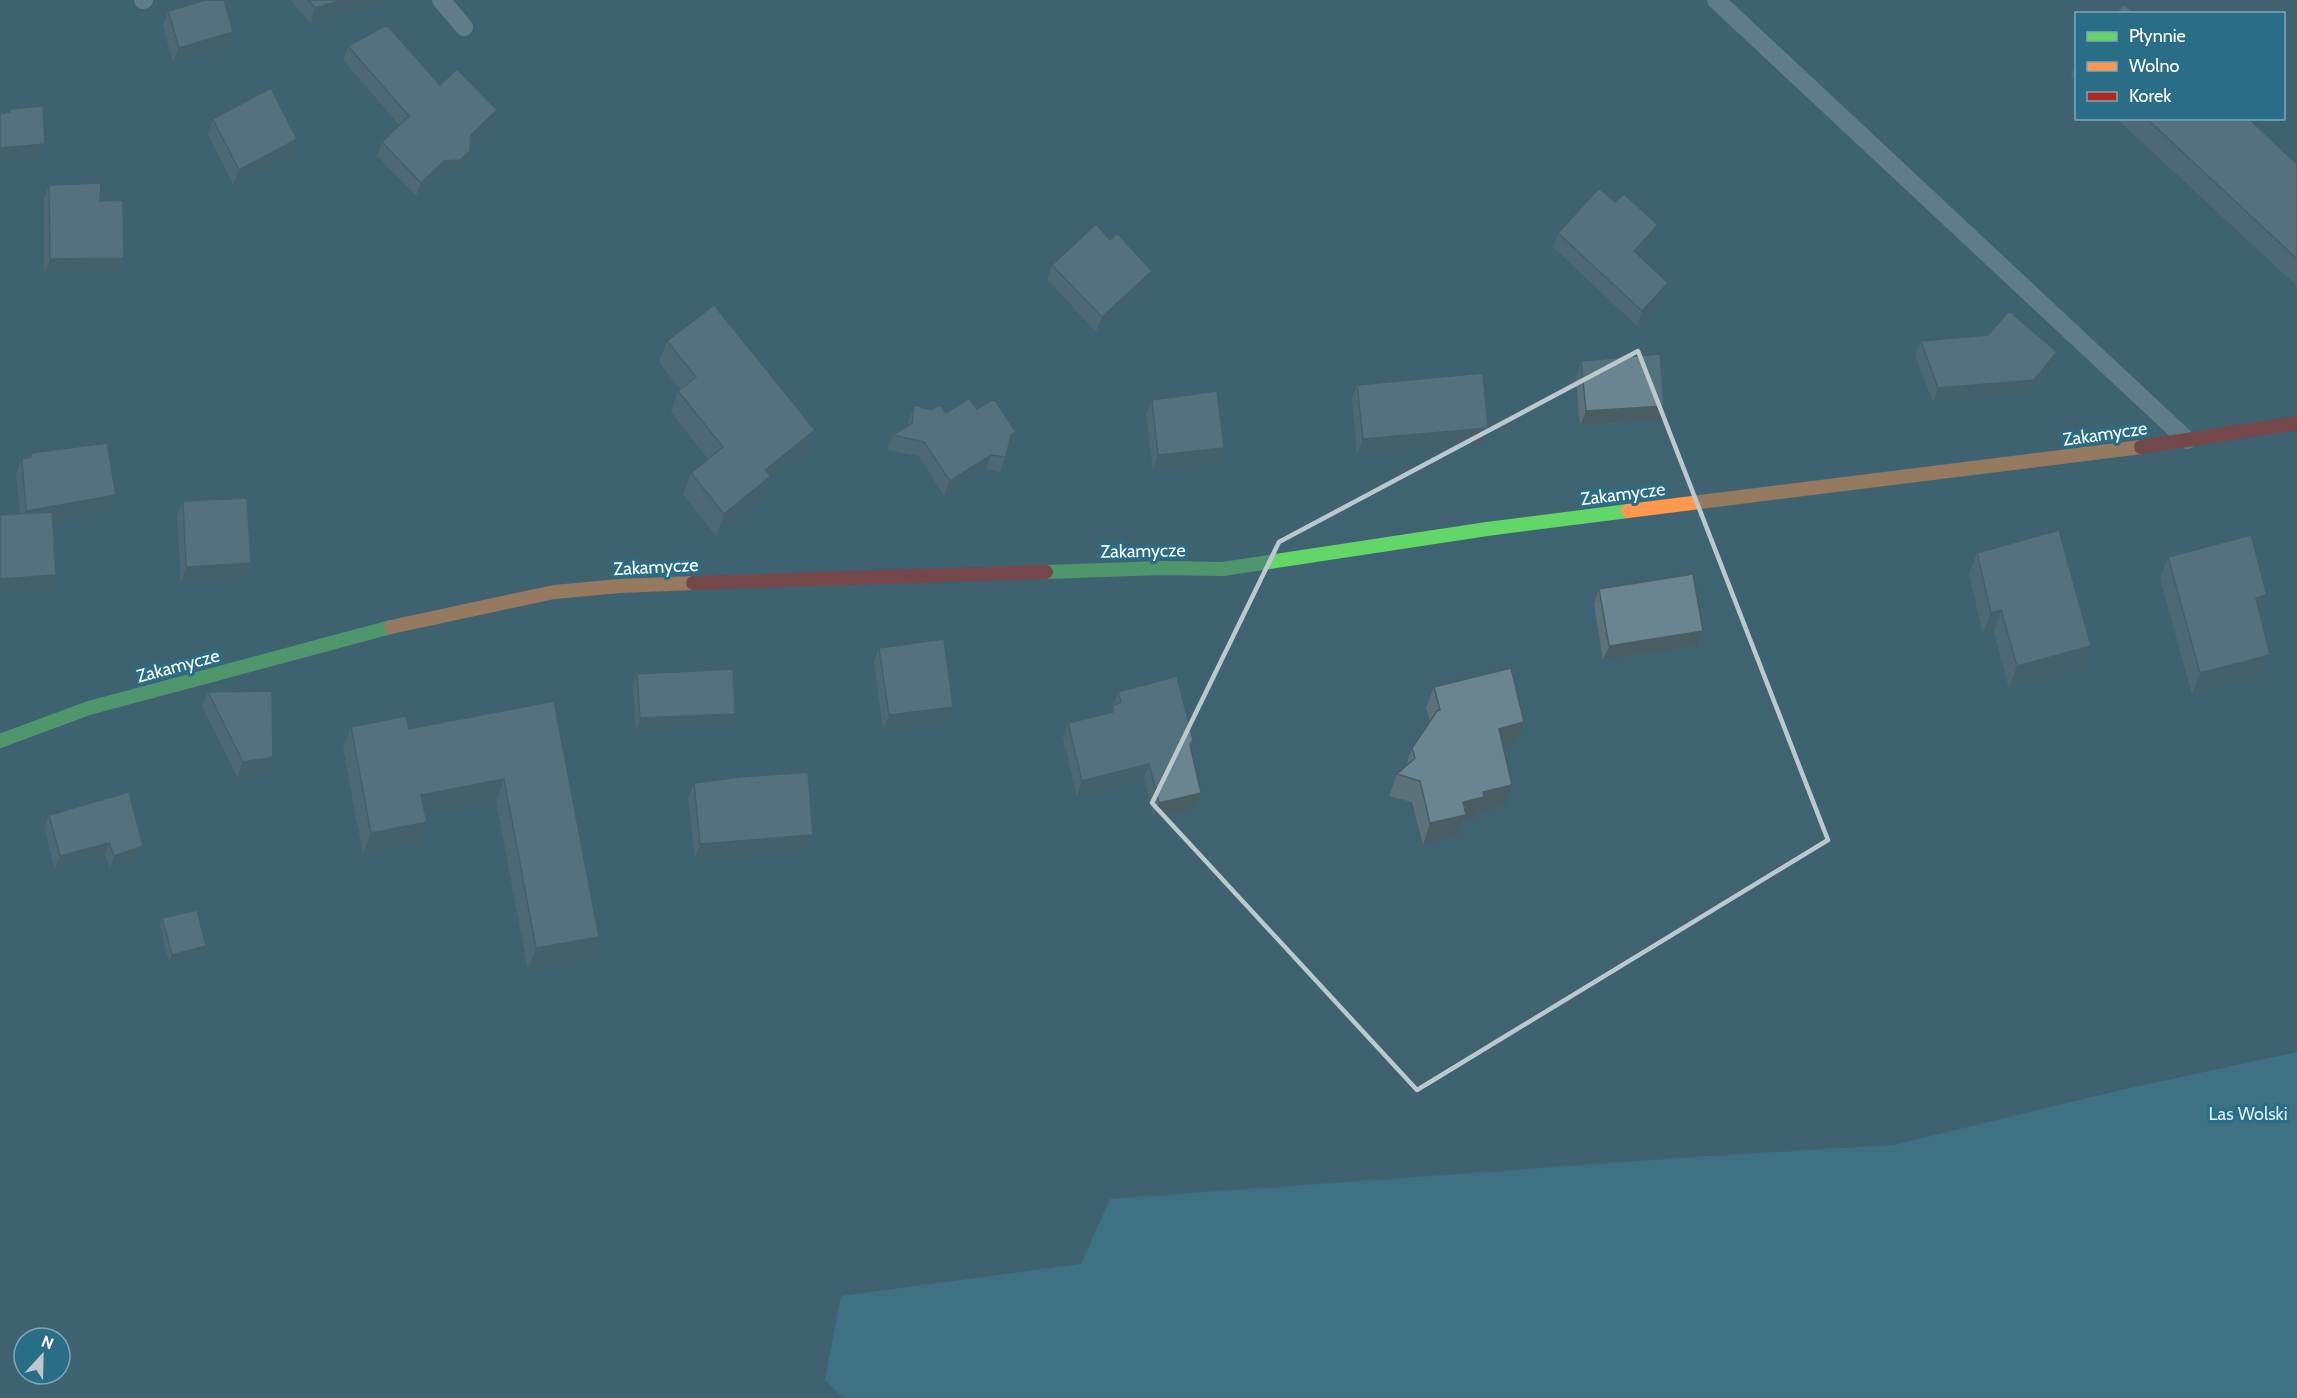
<svg xmlns="http://www.w3.org/2000/svg" width="2297" height="1398" font-family="Cabin,sans-serif">
	<style>
		.green { fill: #3e849c }
		.lines { fill: none; stroke-linecap: round; stroke-linejoin: round }
		.lane { stroke: #869ea7; stroke-width: 18 }
		.fast { stroke: #63d668; stroke-width: 14 }
		.slow { stroke: #ff974d; stroke-width: 14 }
		.jam { stroke: #b3261e; stroke-width: 14 }
		.wall { fill: #5b727b }
		.shaded-wall { fill: #4a5d64 }
		.building { fill: #6a858f; stroke: #4a5d64; stroke-width: 1.5 }
		.marked { fill: none; stroke: #bcc8cd; stroke-width: 4.5; stroke-linejoin: round }
		.labels { text-anchor: middle; dominant-baseline: central; stroke-width: 6; stroke-linejoin: round; paint-order: stroke }
		.street-label { font-size: 18px; fill: #fff; stroke: #296d87 }
		.park-label { font-size: 18px; fill: #d9eff6; stroke: #296d87 }
	</style>
	<rect width="100%" height="100%" fill="#3f6371"/>
	<path class="green" d="M 2297,1052 L 2297,1398 L 844,1398 L 825,1380 L 841,1296 L 1081,1264 L 1110,1199 L 1709,1156 L 1894,1145 L 2121,1090 Z"/>
	<g class="lines">
		<path class="lane" d="M 143,0 L 144,0
			M 441,0 L 464,27
			M 1716,0 L 2187,440"/>
		<path class="fast" d="M 1046,572 L 1162,568 L 1223,569 L 1487,529 L 1628,511
			M 0,741 L 89,708 L 391,627"/>
		<path class="slow" d="M 1628,511 L 2141,447
			M 391,627 L 554,592 L 620,586 L 693,583"/>
		<path class="jam" d="M 2141,447 L 2297,423
			M 693,583 L 1046,572"/>
	</g>
	<path class="wall" d="M 292,0 L 384,0 L 383,2 L 310,23 L 292,2 Z
		M 168,11 L 228,46 L 173,62 L 163,26 Z
		M 348,46 L 440,85 L 492,124 L 470,144 L 465,165 L 455,174 L 439,175 L 416,196 L 377,156 L 382,142 L 399,125 L 343,60 Z
		M 2076,60 L 2076,82 L 2071,76 Z
		M 2116,118 L 2248,118 L 2297,164 L 2297,286 Z
		M 213,119 L 292,153 L 233,185 L 208,134 Z
		M 49,185 L 100,201 L 124,258 L 119,273 L 44,273 L 44,199 Z
		M 1615,202 L 1658,225 L 1652,240 L 1638,255 L 1663,298 L 1637,326 L 1553,247 L 1558,233 Z
		M 1110,240 L 1152,271 L 1146,286 L 1096,332 L 1047,279 L 1052,265 Z
		M 667,341 L 815,430 L 807,451 L 769,482 L 763,497 L 716,536 L 683,494 L 691,473 L 708,459 L 671,412 L 678,391 L 680,389 L 659,362 Z
		M 1921,341 L 2052,367 L 2028,394 L 1933,402 L 1915,355 Z
		M 1581,361 L 1664,406 L 1659,420 L 1580,426 L 1576,376 Z
		M 1357,385 L 1482,442 L 1357,454 L 1352,399 Z
		M 1152,400 L 1224,448 L 1219,463 L 1153,470 L 1146,414 Z
		M 914,405 L 931,410 L 946,413 L 977,409 L 1010,447 L 1008,449 L 1000,472 L 986,469 L 944,496 L 919,456 L 887,450 L 893,435 L 908,425 L 909,420 Z
		M 31,453 L 116,495 L 111,510 L 52,520 L 50,590 L 0,593 L 0,515 L 20,514 L 16,474 L 22,459 L 29,458 Z
		M 183,501 L 246,577 L 181,582 L 177,516 Z
		M 1977,553 L 2091,646 L 2083,667 L 2009,688 L 1994,632 L 1983,634 L 1969,574 Z
		M 2168,557 L 2260,615 L 2262,676 L 2192,694 L 2160,578 Z
		M 1599,589 L 1703,631 L 1698,646 L 1603,660 L 1594,604 Z
		M 879,648 L 948,722 L 883,730 L 874,663 Z
		M 637,674 L 731,724 L 636,729 L 633,685 Z
		M 1434,687 L 1516,744 L 1503,747 L 1505,806 L 1478,813 L 1476,819 L 1464,821 L 1459,836 L 1423,845 L 1412,802 L 1389,796 L 1397,774 L 1406,766 L 1412,748 L 1430,722 L 1426,708 Z
		M 208,692 L 273,757 L 268,772 L 237,777 L 202,706 Z
		M 1118,692 L 1193,740 L 1190,747 L 1201,793 L 1196,808 L 1154,818 L 1144,779 L 1077,796 L 1063,738 L 1068,723 L 1111,712 Z
		M 554,701 L 599,937 L 592,958 L 528,969 L 496,801 L 425,814 L 427,822 L 419,843 L 363,854 L 343,748 L 351,727 L 409,729 Z
		M 694,783 L 813,835 L 808,850 L 695,859 L 688,798 Z
		M 129,792 L 139,859 L 110,868 L 105,855 L 55,869 L 44,827 L 49,815 Z
		M 162,918 L 206,946 L 203,953 L 169,962 L 160,925 Z"/>
	<path class="shaded-wall" d="M 343,0 L 384,0 L 383,2 L 310,23 L 315,8 Z
		M 233,32 L 228,46 L 173,62 L 179,48 Z
		M 497,110 L 492,124 L 466,149 L 471,135 Z
		M 297,139 L 292,153 L 233,185 L 239,170 Z
		M 45,144 L 41,157 L 0,161 L 0,148 Z
		M 470,151 L 465,165 L 455,174 L 439,175 L 416,196 L 421,183 L 444,161 Z
		M 1658,225 L 1652,240 L 1629,266 L 1634,251 Z
		M 124,258 L 119,273 L 44,273 L 50,259 Z
		M 1152,271 L 1146,286 L 1096,332 L 1102,317 Z
		M 1668,283 L 1663,298 L 1637,326 L 1642,311 Z
		M 2057,352 L 2052,367 L 2028,394 L 1933,402 L 1938,388 Z
		M 1664,406 L 1659,420 L 1580,426 L 1586,411 Z
		M 1488,428 L 1482,442 L 1357,454 L 1363,439 Z
		M 815,430 L 807,451 L 769,482 L 763,497 L 716,536 L 724,514 L 765,470 Z
		M 1016,432 L 1010,447 L 1006,450 L 1011,435 Z
		M 1224,448 L 1219,463 L 1153,470 L 1158,455 Z
		M 991,455 L 986,469 L 944,496 L 950,481 Z
		M 116,495 L 111,510 L 21,525 L 26,511 Z
		M 251,563 L 246,577 L 181,582 L 186,567 Z
		M 56,575 L 50,590 L 0,593 L 0,579 Z
		M 2267,595 L 2260,617 L 2256,598 Z
		M 2001,610 L 1994,632 L 1983,634 L 1991,613 Z
		M 1703,631 L 1698,646 L 1603,660 L 1609,646 Z
		M 2091,646 L 2083,667 L 2009,688 L 2017,666 Z
		M 2270,655 L 2262,676 L 2192,694 L 2200,673 Z
		M 953,707 L 948,722 L 883,730 L 889,715 Z
		M 735,714 L 731,724 L 636,729 L 640,718 Z
		M 1524,722 L 1516,744 L 1491,750 L 1499,729 Z
		M 273,757 L 268,772 L 237,777 L 243,762 Z
		M 1149,764 L 1144,779 L 1077,796 L 1082,781 Z
		M 504,779 L 496,801 L 414,816 L 421,795 Z
		M 1512,785 L 1505,806 L 1478,813 L 1476,819 L 1464,821 L 1459,836 L 1423,845 L 1430,823 L 1463,802 L 1483,792 Z
		M 1201,793 L 1196,808 L 1154,818 L 1159,803 Z
		M 427,822 L 419,843 L 363,854 L 371,833 Z
		M 813,835 L 808,850 L 695,859 L 700,844 Z
		M 109,843 L 105,855 L 55,869 L 60,856 Z
		M 143,846 L 139,859 L 110,868 L 114,856 Z
		M 599,937 L 592,958 L 528,969 L 536,948 Z
		M 206,946 L 203,953 L 169,962 L 172,955 Z"/>
	<path class="building" d="M 206,0 L 224,0 L 233,32 L 179,48 L 168,11 Z
		M 308,0 L 343,0 L 315,8 Z
		M 2124,4 L 2135,14 L 2115,14 Z
		M 387,25 L 440,85 L 457,69 L 497,110 L 471,135 L 470,151 L 460,160 L 444,161 L 421,183 L 382,142 L 409,116 L 348,46 Z
		M 271,88 L 297,139 L 239,170 L 213,119 Z
		M 43,106 L 45,144 L 0,148 L 0,114 L 10,112 L 10,109 Z
		M 2146,118 L 2248,118 L 2297,164 L 2297,259 Z
		M 101,183 L 100,201 L 123,200 L 124,258 L 50,259 L 49,185 Z
		M 1599,188 L 1615,202 L 1624,194 L 1658,225 L 1634,251 L 1668,283 L 1642,311 L 1558,233 Z
		M 1096,224 L 1110,240 L 1117,233 L 1152,271 L 1102,317 L 1052,265 Z
		M 714,305 L 815,430 L 765,470 L 771,476 L 724,514 L 691,473 L 723,447 L 678,391 L 696,377 L 667,341 Z
		M 2009,311 L 2057,352 L 2034,380 L 1938,388 L 1921,341 L 1988,335 Z
		M 1660,354 L 1664,406 L 1586,411 L 1581,361 Z
		M 1483,373 L 1488,428 L 1363,439 L 1357,385 Z
		M 1217,391 L 1224,448 L 1158,455 L 1152,400 Z
		M 969,398 L 977,409 L 994,399 L 1016,432 L 1011,435 L 1006,457 L 991,455 L 950,481 L 924,442 L 893,435 L 912,423 L 914,405 L 931,410 L 940,405 L 946,413 Z
		M 107,443 L 116,495 L 26,511 L 22,459 L 31,457 L 31,453 Z
		M 247,498 L 251,563 L 186,567 L 183,501 Z
		M 52,512 L 56,575 L 0,579 L 0,515 Z
		M 2059,530 L 2091,646 L 2017,666 L 2001,610 L 1991,613 L 1977,553 Z
		M 2251,535 L 2267,595 L 2256,598 L 2270,655 L 2200,673 L 2168,557 Z
		M 1693,574 L 1703,631 L 1609,646 L 1599,589 Z
		M 944,639 L 953,707 L 889,715 L 879,648 Z
		M 1511,668 L 1524,722 L 1499,729 L 1512,785 L 1483,792 L 1484,797 L 1463,802 L 1466,815 L 1430,823 L 1420,781 L 1397,774 L 1415,758 L 1412,748 L 1437,711 L 1440,710 L 1434,687 Z
		M 733,669 L 735,714 L 640,718 L 637,674 Z
		M 1177,676 L 1193,740 L 1190,745 L 1201,793 L 1159,803 L 1149,764 L 1082,781 L 1068,723 L 1113,712 L 1113,706 L 1121,702 L 1118,692 Z
		M 272,691 L 273,757 L 243,762 L 208,692 Z
		M 554,701 L 599,937 L 536,948 L 504,779 L 421,795 L 427,822 L 371,833 L 351,727 L 406,716 L 409,729 Z
		M 808,772 L 813,835 L 700,844 L 694,783 L 740,777 Z
		M 129,792 L 143,846 L 114,856 L 109,843 L 60,856 L 49,815 Z
		M 197,910 L 206,946 L 172,955 L 162,918 Z"/>
	<path d="M0 0H2297V1398H0ZM 1638,351 L 1828,840 L 1417,1090 L 1152,803 L 1279,542 Z" fill="#3f6371" fill-opacity=".55" fill-rule="evenodd"/>
	<path class="marked" d="M 1638,351 L 1828,840 L 1417,1090 L 1152,803 L 1279,542 Z"/>
	<g class="labels">
		<g class="street-label">
			<text transform="translate(2105 434) rotate(-8)">Zakamycze</text>
			<text transform="translate(1623 494) rotate(-7)">Zakamycze</text>
			<text transform="translate(1143 551) rotate(-1)">Zakamycze</text>
			<text transform="translate(656 567) rotate(-3)">Zakamycze</text>
			<text transform="translate(178 666) rotate(-15)">Zakamycze</text>
		</g>
		<g class="park-label">
			<text x="2248" y="1114">Las Wolski</text>
		</g>
	</g>
	<rect x="2075" y="12" width="210" height="108" fill="#296d87" stroke="#7fa7b7" stroke-width="1.5"/>
	<rect x="2087" y="32" width="30" height="9" fill="#63d668" stroke="#7fa7b7" stroke-width="1.5"/>
	<text x="2129" y="42" font-size="18" fill="#ffffff">Płynnie</text>
	<rect x="2087" y="62" width="30" height="9" fill="#ff974d" stroke="#7fa7b7" stroke-width="1.5"/>
	<text x="2129" y="72" font-size="18" fill="#ffffff">Wolno</text>
	<rect x="2087" y="92" width="30" height="9" fill="#b3261e" stroke="#7fa7b7" stroke-width="1.5"/>
	<text x="2129" y="102" font-size="18" fill="#ffffff">Korek</text>
	<g transform="translate(42 1356) rotate(22)"><circle r="28" fill="#296d87" stroke="#7fa7b7" stroke-width="1.5"/>
	<path d="M0-4.5L10 22L0 15L-10 22Z" fill="#bcc8cd"/>
	<text y="-9" font-size="16" font-weight="bold" text-anchor="middle" fill="#ffffff">N</text>
	</g>
</svg>
